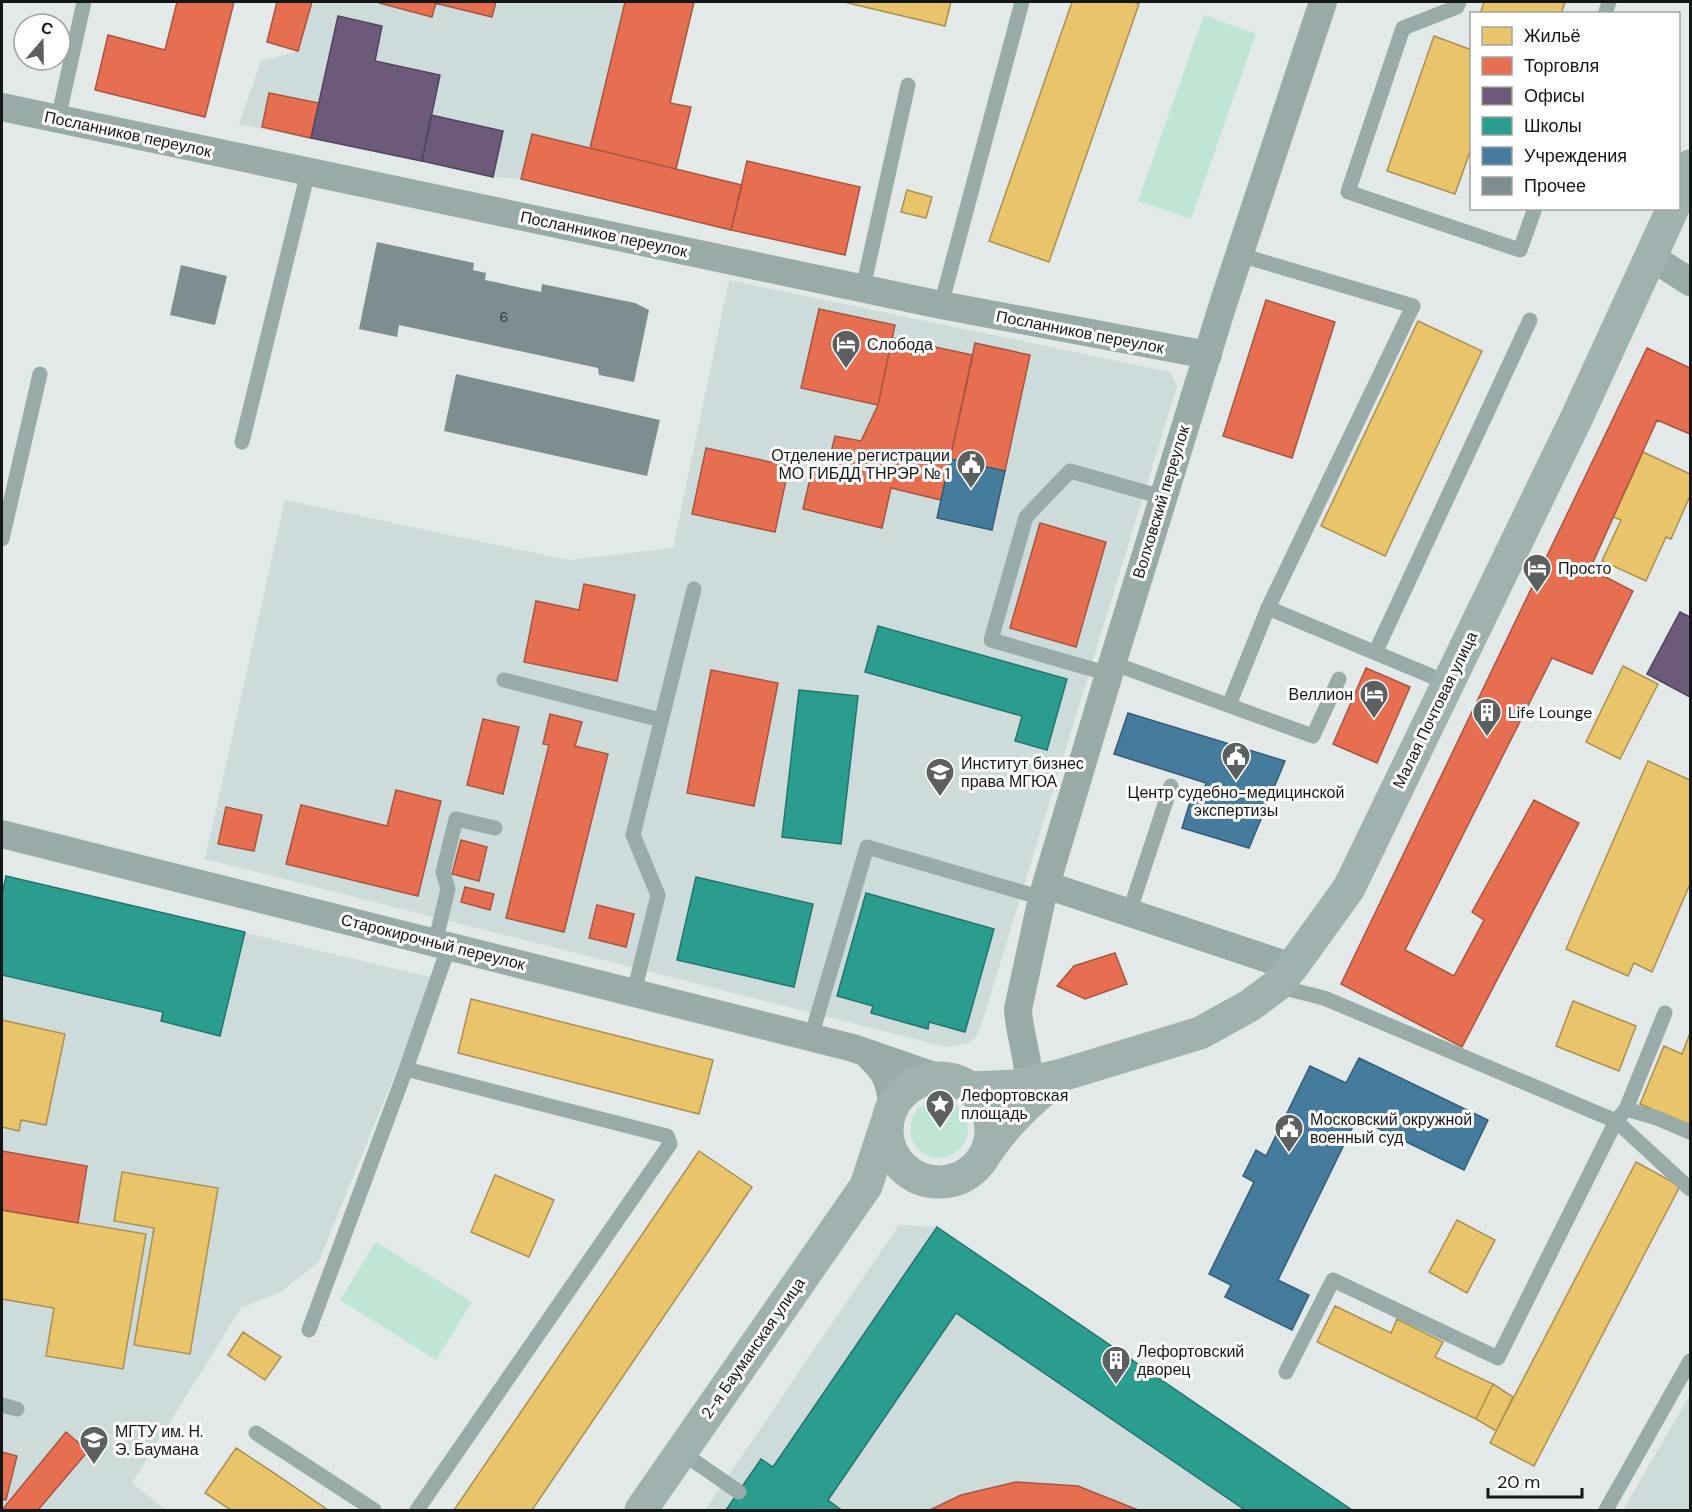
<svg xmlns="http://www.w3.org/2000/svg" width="1692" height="1512" font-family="'DM Sans',sans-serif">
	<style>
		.built { fill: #cedbdb }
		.green { fill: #bfe6d5 }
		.homes { fill: #e9c46a; stroke: #a99051; stroke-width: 1.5 }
		.shops { fill: #e76f51; stroke: #a85540; stroke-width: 1.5 }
		.offices { fill: #6d597a; stroke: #52455c; stroke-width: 1.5 }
		.schools { fill: #2a9d8f; stroke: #23756b; stroke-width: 1.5 }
		.public { fill: #457b9d; stroke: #365d75; stroke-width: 1.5 }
		.building { fill: #7e8d90 }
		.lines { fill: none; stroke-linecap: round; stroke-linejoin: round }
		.lane { stroke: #99aba8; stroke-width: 15 }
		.street { stroke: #99aba8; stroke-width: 28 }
		.secondary { stroke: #9fb2b0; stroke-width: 33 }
		.labels { text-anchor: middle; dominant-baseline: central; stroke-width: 6; stroke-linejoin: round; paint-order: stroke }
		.number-label { font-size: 14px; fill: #2e3435 }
		.street-label { font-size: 16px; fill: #141717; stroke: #fff }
		.poi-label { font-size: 16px; fill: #141717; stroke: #fff; text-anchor: start }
	</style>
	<rect width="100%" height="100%" fill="#e3e9e9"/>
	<path class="built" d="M 277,2 L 694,2 L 670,102 L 691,107 L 676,169 L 742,185 L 731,230 L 521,179 L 493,177 L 239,124 L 261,61 L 297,51 L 267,42 Z
		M 729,280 L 1170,372 L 1177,386 L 980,1029 L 975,1038 L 967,1044 L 946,1047 L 205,859 L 285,500 L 568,560 L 673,548 Z
		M 6,876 L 434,978 L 318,1263 L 282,1291 L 241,1308 L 132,1483 L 166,1510 L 2,1510 L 2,880 L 5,881 Z
		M 899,1225 L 937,1227 L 1352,1510 L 705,1510 Z
		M 1690,1395 L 1690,1510 L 1623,1510 Z"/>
	<path class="green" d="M 1204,15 L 1256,34 L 1191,219 L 1138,201 Z
		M910 1129a29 29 0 1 1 58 0a29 29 0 1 1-58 0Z
		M 376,1242 L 472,1302 L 436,1360 L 340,1300 Z"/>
	<path class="homes" d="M 844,2 L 951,2 L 945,26 Z
		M 1072,2 L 1133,2 L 1139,4 L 1049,262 L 989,241 Z
		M 1484,2 L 1565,2 L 1561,14 L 1480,14 Z
		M 1434,36 L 1472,50 L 1472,146 L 1455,194 L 1387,171 Z
		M 907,190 L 932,197 L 926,218 L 901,212 Z
		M 1418,321 L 1482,351 L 1385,556 L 1321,526 Z
		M 1643,452 L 1690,474 L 1690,496 L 1671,539 L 1666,537 L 1646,581 L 1602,561 L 1621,520 L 1613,517 Z
		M 1623,666 L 1658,684 L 1620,759 L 1586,742 Z
		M 1648,761 L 1690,780 L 1690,884 L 1652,972 L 1634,963 L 1628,976 L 1566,949 Z
		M 471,999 L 713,1060 L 699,1114 L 458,1053 Z
		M 1573,1001 L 1636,1026 L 1619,1071 L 1556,1046 Z
		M 2,1020 L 65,1034 L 46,1125 L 21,1120 L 19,1131 L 2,1127 Z
		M 1690,1033 L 1690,1125 L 1640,1104 L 1664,1046 L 1682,1054 Z
		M 699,1151 L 752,1187 L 532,1510 L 454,1510 Z
		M 1636,1162 L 1680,1186 L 1534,1466 L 1490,1443 Z
		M 122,1172 L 218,1188 L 190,1354 L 134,1345 L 154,1228 L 114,1221 Z
		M 495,1175 L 554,1200 L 529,1257 L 471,1232 Z
		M 2,1210 L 146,1234 L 123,1369 L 46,1356 L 54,1308 L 2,1299 Z
		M 1457,1220 L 1495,1240 L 1467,1293 L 1429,1272 Z
		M 1335,1306 L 1391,1333 L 1397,1319 L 1443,1342 L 1435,1357 L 1493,1384 L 1476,1419 L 1317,1342 Z
		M 243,1332 L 281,1357 L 265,1380 L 228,1355 Z
		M 1493,1384 L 1513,1397 L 1496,1431 L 1476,1419 Z
		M 236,1448 L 271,1471 L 328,1510 L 231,1510 L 205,1493 Z"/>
	<path class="shops" d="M 177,2 L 234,2 L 205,117 L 95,90 L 108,35 L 165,50 Z
		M 277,2 L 312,2 L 298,51 L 267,42 Z
		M 379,2 L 436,2 L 432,17 L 379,3 Z
		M 436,2 L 496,2 L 492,17 L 435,3 Z
		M 625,2 L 694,2 L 670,103 L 691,107 L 676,169 L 590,148 Z
		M 269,93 L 319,103 L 311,138 L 262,127 Z
		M 532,134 L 742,185 L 731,230 L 521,179 Z
		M 747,161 L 860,187 L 845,255 L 731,230 Z
		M 1266,300 L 1335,322 L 1292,458 L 1223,436 Z
		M 819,309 L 895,325 L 878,405 L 801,388 Z
		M 892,338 L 973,355 L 941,500 L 891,488 L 882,528 L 803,509 L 812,470 L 826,473 L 835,436 L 861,441 L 878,405 Z
		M 975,343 L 1030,355 L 1005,471 L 950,459 Z
		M 1647,348 L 1690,368 L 1690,434 L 1657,420 L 1590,569 L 1633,591 L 1592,674 L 1552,658 L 1405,950 L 1454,976 L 1484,920 L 1472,912 L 1534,800 L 1579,823 L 1462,1047 L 1341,984 Z
		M 706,448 L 789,466 L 775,532 L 692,514 Z
		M 1040,523 L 1106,542 L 1076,647 L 1010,628 Z
		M 584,584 L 635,595 L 617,681 L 524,662 L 536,601 L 579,610 Z
		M 1366,668 L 1410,687 L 1377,763 L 1333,744 Z
		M 711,670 L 778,683 L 754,806 L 687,793 Z
		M 550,714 L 582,722 L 575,746 L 608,754 L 564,932 L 506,918 L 549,745 L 543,744 Z
		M 483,719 L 519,727 L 503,794 L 467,785 Z
		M 396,790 L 441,801 L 418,896 L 286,864 L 301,805 L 387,826 Z
		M 226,807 L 262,815 L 254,851 L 218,844 Z
		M 461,840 L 487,847 L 479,881 L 452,874 Z
		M 465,887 L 494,894 L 490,910 L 461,902 Z
		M 597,905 L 634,914 L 626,947 L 589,938 Z
		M 1115,953 L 1127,984 L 1085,999 L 1057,986 L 1074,966 Z
		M 2,1151 L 87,1166 L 78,1223 L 2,1210 Z
		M 66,1432 L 88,1451 L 38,1510 L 2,1510 Z
		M 2,1452 L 17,1456 L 6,1500 L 2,1499 Z
		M 1016,1482 L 1078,1486 L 1138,1510 L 930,1510 L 961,1495 Z"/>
	<path class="offices" d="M 338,16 L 382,26 L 375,61 L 440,75 L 422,161 L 311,138 Z
		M 431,115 L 503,131 L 493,177 L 422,161 Z
		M 1680,612 L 1690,617 L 1690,697 L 1647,674 Z"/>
	<path class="schools" d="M 878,626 L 1067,679 L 1047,750 L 1015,741 L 1022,716 L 865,672 Z
		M 799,690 L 858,696 L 841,844 L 782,837 Z
		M 6,876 L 245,932 L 220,1036 L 161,1021 L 163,1012 L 2,975 L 2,895 Z
		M 696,877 L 813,904 L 794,987 L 677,960 Z
		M 866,893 L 994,929 L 965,1032 L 929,1022 L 928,1029 L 871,1013 L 873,1006 L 837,996 Z
		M 937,1227 L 1352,1510 L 1245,1510 L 956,1313 L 828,1500 L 840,1509 L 839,1510 L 726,1510 L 761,1459 L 773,1467 Z"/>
	<path class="public" d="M 950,459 L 1005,471 L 992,530 L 937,518 Z
		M 1128,713 L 1285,761 L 1249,848 L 1182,828 L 1191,799 L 1200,802 L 1206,783 L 1114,754 Z
		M 1359,1058 L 1488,1120 L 1464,1170 L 1357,1118 L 1278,1280 L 1309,1295 L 1292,1330 L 1225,1297 L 1231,1285 L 1209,1274 L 1254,1182 L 1243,1176 L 1256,1150 L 1266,1156 L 1310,1066 L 1346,1083 Z"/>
	<path class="building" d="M 377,242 L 474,263 L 473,270 L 486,273 L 485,280 L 541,292 L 542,284 L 635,303 L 649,310 L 634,382 L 599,375 L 598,368 L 399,325 L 397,337 L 359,329 Z
		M 181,265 L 227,276 L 215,325 L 170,315 Z
		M 456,374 L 660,420 L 647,476 L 444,431 Z"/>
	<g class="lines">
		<path class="lane" d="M 1459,2 L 1457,7 L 1403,28 L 1348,192 L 1520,250 L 1535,208
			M 1605,14 L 1609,2
			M 58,119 L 84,2
			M 863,288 L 908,85
			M 941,305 L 1022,2
			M 242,442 L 308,172
			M 2,539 L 40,374
			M 1268,608 L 1448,683
			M 1376,651 L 1530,320
			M 1112,663 L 1313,736 L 1339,679
			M 1109,674 L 991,640 L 1026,517 L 1070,471 L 1162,497
			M 504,680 L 661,720
			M 1229,705 L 1268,608 L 1413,306 L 1240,255
			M 1129,913 L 1171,786
			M 435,943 L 448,889 L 443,872 L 456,819 L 495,828
			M 1276,986 L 1324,998 L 1616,1121 L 1690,1189
			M 634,992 L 658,895 L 633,835 L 694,589
			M 811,1037 L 867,847 L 1042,898
			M 406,1069 L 667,1136 L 670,1144 L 417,1510
			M 1626,1109 L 1657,1118 L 1690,1132
			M 309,1330 L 406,1069 L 449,946
			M 1286,1372 L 1333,1280 L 1498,1358 L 1616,1121 L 1626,1109 L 1665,1013
			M 2,1405 L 17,1409
			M 256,1433 L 374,1510
			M 681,1452 L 739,1492
			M 1606,1510 L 1690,1361"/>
		<path class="street" d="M 2,107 L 941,305 L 1208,355
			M 1650,256 L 1690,282
			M 2,834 L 853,1048 L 937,1077
			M 1046,885 L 1292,967
			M 865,1052 C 884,1070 890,1078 892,1105
			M 1029,1083 C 1029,1057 1019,1034 1018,1009 L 1042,898 L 1109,674 L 1223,304 L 1323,2"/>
		<path class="secondary" d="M 1678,195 L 1690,166
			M887 1130a52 52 0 1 1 104 0a52 52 0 1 1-104 0Z
			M 971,1088 L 1015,1086 L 1062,1075 L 1200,1033 L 1249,1006 L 1276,986 L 1292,967 L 1349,888 L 1577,417 L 1673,208
			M 986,1153 C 1006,1123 1030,1101 1058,1078
			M 641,1510 L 866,1186 L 887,1122"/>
	</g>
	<defs>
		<g id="hotel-pin" transform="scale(1.5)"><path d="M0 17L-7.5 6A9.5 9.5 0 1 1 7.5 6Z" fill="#5c6060" stroke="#fff"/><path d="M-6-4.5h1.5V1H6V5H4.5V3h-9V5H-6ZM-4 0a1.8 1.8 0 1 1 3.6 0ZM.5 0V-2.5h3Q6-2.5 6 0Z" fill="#fff"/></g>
		<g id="civic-pin" transform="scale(1.5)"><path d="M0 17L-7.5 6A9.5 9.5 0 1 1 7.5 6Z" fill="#5c6060" stroke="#fff"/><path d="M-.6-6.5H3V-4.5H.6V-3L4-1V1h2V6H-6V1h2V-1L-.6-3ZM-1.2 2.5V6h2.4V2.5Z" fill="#fff"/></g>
		<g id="building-pin" transform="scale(1.5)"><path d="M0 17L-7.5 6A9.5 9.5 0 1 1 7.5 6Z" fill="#5c6060" stroke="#fff"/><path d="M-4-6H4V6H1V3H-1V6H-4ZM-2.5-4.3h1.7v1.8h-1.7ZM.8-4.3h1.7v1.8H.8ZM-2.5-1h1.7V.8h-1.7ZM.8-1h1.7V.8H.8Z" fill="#fff"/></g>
		<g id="university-pin" transform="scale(1.5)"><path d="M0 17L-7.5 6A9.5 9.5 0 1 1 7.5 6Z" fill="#5c6060" stroke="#fff"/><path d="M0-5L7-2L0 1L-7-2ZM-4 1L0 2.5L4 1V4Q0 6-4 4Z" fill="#fff"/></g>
		<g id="sight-pin" transform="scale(1.5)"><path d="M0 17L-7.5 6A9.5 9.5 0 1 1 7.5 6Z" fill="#5c6060" stroke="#fff"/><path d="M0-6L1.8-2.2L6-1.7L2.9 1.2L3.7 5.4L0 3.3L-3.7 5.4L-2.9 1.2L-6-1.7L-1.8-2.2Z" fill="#fff"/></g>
	</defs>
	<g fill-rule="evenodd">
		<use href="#hotel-pin" x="846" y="344"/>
		<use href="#civic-pin" x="971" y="464"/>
		<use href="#hotel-pin" x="1537" y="568"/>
		<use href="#hotel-pin" x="1374" y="694"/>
		<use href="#building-pin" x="1487" y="712"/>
		<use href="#civic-pin" x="1236" y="756"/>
		<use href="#university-pin" x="940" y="772"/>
		<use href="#sight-pin" x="940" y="1104"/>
		<use href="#civic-pin" x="1289" y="1128"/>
		<use href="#building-pin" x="1116" y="1360"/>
		<use href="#university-pin" x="94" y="1440"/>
	</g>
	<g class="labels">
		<g class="number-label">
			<text x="504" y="317">6</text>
		</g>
		<g class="street-label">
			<text transform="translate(128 134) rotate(12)">Посланников переулок</text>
			<text transform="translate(604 234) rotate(12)">Посланников переулок</text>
			<text transform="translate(1080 332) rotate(11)">Посланников переулок</text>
			<text transform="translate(1161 502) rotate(-73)">Волховский переулок</text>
			<text transform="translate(1435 710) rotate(-64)">Малая Почтовая улица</text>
			<text transform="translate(433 942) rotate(14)">Старокирочный переулок</text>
			<text transform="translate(753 1348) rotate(-55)">2-я Бауманская улица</text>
		</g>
		<g class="poi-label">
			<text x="867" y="344">Слобода</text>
			<text x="950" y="455" text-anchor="end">Отделение регистрации<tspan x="950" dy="18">МО ГИБДД ТНРЭР № 1</tspan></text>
			<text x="1558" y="568">Просто</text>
			<text x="1353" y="694" text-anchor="end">Веллион</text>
			<text x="1508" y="712">Life Lounge</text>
			<text x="961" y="763">Институт бизнес<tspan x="961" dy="18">права МГЮА</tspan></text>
			<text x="1236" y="792" text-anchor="middle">Центр судебно-медицинской<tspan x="1236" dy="18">экспертизы</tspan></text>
			<text x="961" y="1095">Лефортовская<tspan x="961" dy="18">площадь</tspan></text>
			<text x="1310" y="1119">Московский окружной<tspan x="1310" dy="18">военный суд</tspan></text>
			<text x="1137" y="1351">Лефортовский<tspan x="1137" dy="18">дворец</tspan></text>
			<text x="115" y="1431">МГТУ им. Н.<tspan x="115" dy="18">Э. Баумана</tspan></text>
		</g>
	</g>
	<rect width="1692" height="1512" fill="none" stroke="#141717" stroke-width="6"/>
	<rect x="1470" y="12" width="210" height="198" fill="#ffffff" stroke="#a1a2a2" stroke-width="1.5"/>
	<rect x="1482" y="27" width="30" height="18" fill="#e9c46a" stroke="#a1a2a2" stroke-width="1.5"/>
	<text x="1524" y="42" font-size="18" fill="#141717">Жильё</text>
	<rect x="1482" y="57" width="30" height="18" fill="#e76f51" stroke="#a1a2a2" stroke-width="1.5"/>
	<text x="1524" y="72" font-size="18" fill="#141717">Торговля</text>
	<rect x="1482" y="87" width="30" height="18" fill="#6d597a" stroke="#a1a2a2" stroke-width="1.5"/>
	<text x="1524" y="102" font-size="18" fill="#141717">Офисы</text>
	<rect x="1482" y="117" width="30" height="18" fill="#2a9d8f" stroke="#a1a2a2" stroke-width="1.5"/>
	<text x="1524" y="132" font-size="18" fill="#141717">Школы</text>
	<rect x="1482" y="147" width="30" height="18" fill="#457b9d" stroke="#a1a2a2" stroke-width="1.5"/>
	<text x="1524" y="162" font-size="18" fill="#141717">Учреждения</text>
	<rect x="1482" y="177" width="30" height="18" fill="#7e8d90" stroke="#a1a2a2" stroke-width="1.5"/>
	<text x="1524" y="192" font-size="18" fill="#141717">Прочее</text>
	<g transform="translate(42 42) rotate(20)"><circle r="28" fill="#ffffff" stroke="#a1a2a2" stroke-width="1.5"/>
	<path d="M0-4.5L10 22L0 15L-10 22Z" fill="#5c6060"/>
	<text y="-9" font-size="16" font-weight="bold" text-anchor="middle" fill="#141717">С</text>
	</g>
	<path d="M1488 1488v9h94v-9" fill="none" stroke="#141717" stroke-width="3"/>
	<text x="1497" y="1488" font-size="18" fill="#141717" stroke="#ffffff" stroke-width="4.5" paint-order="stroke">20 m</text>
</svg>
